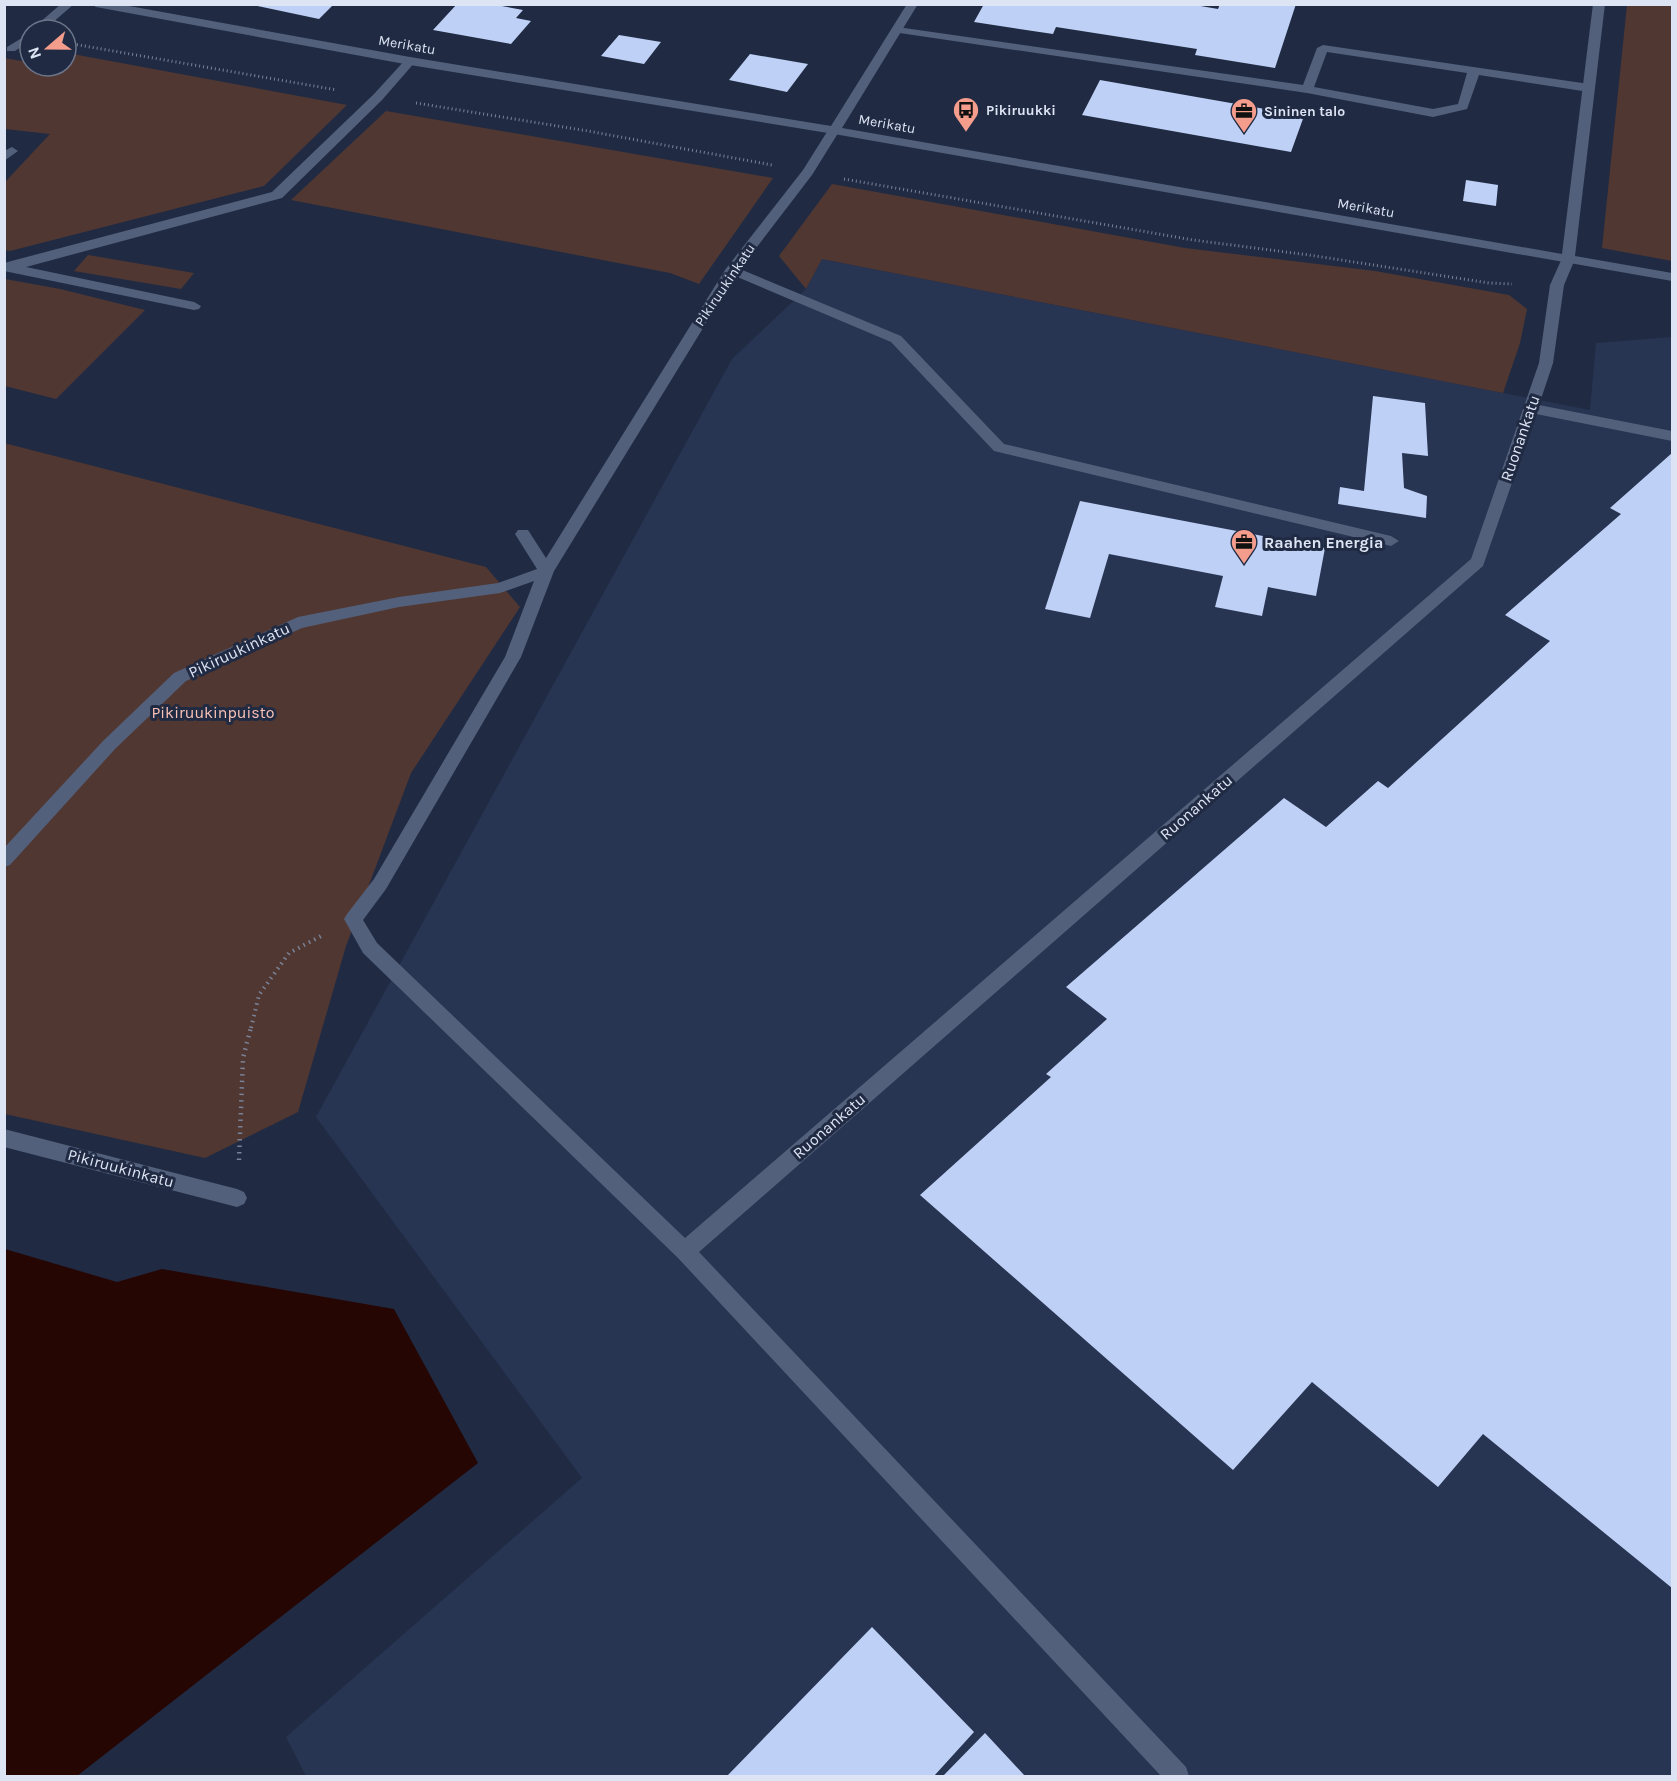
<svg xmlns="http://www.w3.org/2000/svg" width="1677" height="1781" font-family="Karla,sans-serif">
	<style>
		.built { fill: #273452 }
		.green { fill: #513732 }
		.water { fill: #260603 }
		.building { fill: #bed0f5 }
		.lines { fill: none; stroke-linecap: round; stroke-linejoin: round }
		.path-far2 { stroke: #798296; stroke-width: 3; stroke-dasharray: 1 3; stroke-linecap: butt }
		.path-far1 { stroke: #798296; stroke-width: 4; stroke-dasharray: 1.5 4.5; stroke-linecap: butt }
		.path { stroke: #798296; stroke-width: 4.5; stroke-dasharray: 1.5 5; stroke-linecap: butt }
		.lane { fill: #53607b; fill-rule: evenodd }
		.street { fill: #53607b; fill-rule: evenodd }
		.labels { text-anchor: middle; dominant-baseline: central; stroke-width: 6; stroke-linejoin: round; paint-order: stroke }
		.far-street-label { font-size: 14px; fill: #dde4f4; stroke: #202b43 }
		.far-poi-label { font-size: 14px; font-weight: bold; fill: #dde4f4; stroke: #202b43; text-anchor: start }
		.street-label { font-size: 16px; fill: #dde4f4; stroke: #202b43 }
		.poi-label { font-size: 16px; font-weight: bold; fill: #dde4f4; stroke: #202b43; text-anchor: start }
		.park-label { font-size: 16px; fill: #fbc2b6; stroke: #202b43 }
	</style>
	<rect width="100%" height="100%" fill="#202b43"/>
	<path class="built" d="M 822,259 L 1590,410 L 1596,343 L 1672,337 L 1672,1776 L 306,1776 L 286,1737 L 582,1478 L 316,1117 L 732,359 L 806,289 Z"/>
	<path class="green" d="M 1627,5 L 1672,5 L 1672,261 L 1602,248 Z
		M 66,52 L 78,55 L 347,105 L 264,186 L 10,251 L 5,250 L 5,182 L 50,134 L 5,129 L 5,58 L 21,61 L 30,56 L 30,66 L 66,66 Z
		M 386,111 L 773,178 L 699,284 L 670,273 L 291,200 Z
		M 832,184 L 1185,248 L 1375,271 L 1509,295 L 1527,309 L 1520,343 L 1503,393 L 822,259 L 806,289 L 779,256 Z
		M 88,255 L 194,273 L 181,289 L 74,271 Z
		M 5,279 L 60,289 L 145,310 L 56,399 L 5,386 Z
		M 4,443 L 486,567 L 520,607 L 411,773 L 346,946 L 298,1112 L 205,1158 L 5,1114 Z"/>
	<path class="water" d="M 5,1249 L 117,1282 L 162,1269 L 394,1309 L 478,1463 L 77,1776 L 5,1776 Z"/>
	<path class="building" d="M 248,4 L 334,4 L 319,19 Z
		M 457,4 L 491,4 L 523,10 L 516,18 L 531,21 L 511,44 L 433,30 Z
		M 984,4 L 1189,4 L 1218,9 L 1220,4 L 1296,4 L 1275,68 L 1195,55 L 1197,49 L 1056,27 L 1053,34 L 974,22 Z
		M 619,35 L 661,42 L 644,64 L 601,56 Z
		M 750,54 L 808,64 L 787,92 L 729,80 Z
		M 1100,80 L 1304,116 L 1291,152 L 1082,115 Z
		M 1466,180 L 1498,185 L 1496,206 L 1463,201 Z
		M 1373,396 L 1425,403 L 1428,456 L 1402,453 L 1404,488 L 1427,496 L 1426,518 L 1338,504 L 1340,487 L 1364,491 Z
		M 1672,453 L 1672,1588 L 1483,1434 L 1438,1487 L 1312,1382 L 1233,1470 L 920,1195 L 1051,1077 L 1046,1074 L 1107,1019 L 1066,987 L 1284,798 L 1326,827 L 1378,781 L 1388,788 L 1550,641 L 1505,615 L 1621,514 L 1610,508 Z
		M 1080,501 L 1325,548 L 1316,596 L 1268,587 L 1262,616 L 1215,607 L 1223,576 L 1109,554 L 1090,618 L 1045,609 Z
		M 872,1627 L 974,1732 L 934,1776 L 727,1776 Z
		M 985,1733 L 1025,1776 L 943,1776 Z"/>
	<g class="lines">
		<path class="path-far2" d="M 73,44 L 337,90
			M 416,103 L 588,131 L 772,165
			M 844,179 L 1193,240 L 1309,255 L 1489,283 L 1512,284"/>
		<path class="path-far1" d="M 251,1028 L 259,995 L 289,953 L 323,935"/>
		<path class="path" d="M 239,1160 L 243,1058 L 251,1027"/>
		<path class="lane" d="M 61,4 L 74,4 L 44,30 L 31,30 Z
			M 897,27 L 1303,85 L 1317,48 L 1323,45 L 1589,84 L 1595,88 L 1589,92 L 1479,75 L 1467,109 L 1433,117 L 1307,93 L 893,32 L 893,28 ZM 1327,52 L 1467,73 L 1458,104 L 1433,109 L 1314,87 Z
			M 30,33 L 30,41 L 15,51 L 7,51 L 7,47 Z
			M 410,57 L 416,61 L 382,100 L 282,198 L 26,267 L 194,302 L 201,306 L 199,309 L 194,310 L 4,271 L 4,263 L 272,192 L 374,94 L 406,59 Z
			M 834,126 L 840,130 L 812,175 L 740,269 L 901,336 L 1004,444 L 1391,536 L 1399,541 L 1391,546 L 994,451 L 891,342 L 735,276 L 554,571 L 521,657 L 386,889 L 363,920 L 377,943 L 685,1238 L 1471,559 L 1539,363 L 1550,285 L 1563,256 L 1573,256 L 1575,259 L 1564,285 L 1553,363 L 1539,405 L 1672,431 L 1672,441 L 1536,414 L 1483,566 L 699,1252 L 1186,1767 L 1189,1776 L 1161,1776 L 678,1258 L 363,953 L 344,919 L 347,914 L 374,879 L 505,657 L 534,581 L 500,593 L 399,607 L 302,628 L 186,681 L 115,749 L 10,865 L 4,867 L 4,848 L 103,741 L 174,673 L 298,617 L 399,597 L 498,583 L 537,569 L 515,534 L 518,530 L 528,530 L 546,558 L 725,270 L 803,170 L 830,127 Z
			M 12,147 L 18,151 L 4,161 L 4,151 Z
			M 4,1129 L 237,1189 L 244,1192 L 247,1198 L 244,1204 L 237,1207 L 4,1147 Z"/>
		<path class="street" d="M 91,4 L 118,4 L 410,57 L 831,126 L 907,4 L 918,4 L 842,128 L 1562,254 L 1593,4 L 1605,4 L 1575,256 L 1672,273 L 1672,281 L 834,134 L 410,65 L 96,7 Z"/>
	</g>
	<defs>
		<g id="bus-pin" transform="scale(1.35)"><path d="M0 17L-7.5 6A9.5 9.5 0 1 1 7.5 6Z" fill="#f49d8c" stroke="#202b43"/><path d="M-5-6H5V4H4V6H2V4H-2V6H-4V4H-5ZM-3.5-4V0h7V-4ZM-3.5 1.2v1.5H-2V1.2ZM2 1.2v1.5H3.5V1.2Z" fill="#111"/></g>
		<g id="office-pin" transform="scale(1.35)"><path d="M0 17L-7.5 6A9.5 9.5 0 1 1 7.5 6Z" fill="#f49d8c" stroke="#202b43"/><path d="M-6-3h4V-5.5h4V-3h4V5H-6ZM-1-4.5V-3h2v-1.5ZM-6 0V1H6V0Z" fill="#111"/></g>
	</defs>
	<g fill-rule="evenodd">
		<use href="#bus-pin" x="966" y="110"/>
		<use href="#office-pin" x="1244" y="111"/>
		<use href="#office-pin" x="1244" y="542"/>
	</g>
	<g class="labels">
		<g class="far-street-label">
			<text transform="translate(407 45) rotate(10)">Merikatu</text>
			<text transform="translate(887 124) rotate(10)">Merikatu</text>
			<text transform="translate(1366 208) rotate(10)">Merikatu</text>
			<text transform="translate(725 285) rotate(-56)">Pikiruukinkatu</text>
		</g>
		<g class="far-poi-label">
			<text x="986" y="110">Pikiruukki</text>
			<text x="1264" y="111">Sininen talo</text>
		</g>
		<g class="street-label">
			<text transform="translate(1520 438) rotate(-71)">Ruonankatu</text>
			<text transform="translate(239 650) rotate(-25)">Pikiruukinkatu</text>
			<text transform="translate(1196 807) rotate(-41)">Ruonankatu</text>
			<text transform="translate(829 1126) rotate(-41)">Ruonankatu</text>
			<text transform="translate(121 1168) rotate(15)">Pikiruukinkatu</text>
		</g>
		<g class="poi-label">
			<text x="1264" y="542">Raahen Energia</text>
		</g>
		<g class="park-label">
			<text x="213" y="712">Pikiruukinpuisto</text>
		</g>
	</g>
	<rect width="1677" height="1781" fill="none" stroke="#dde4f4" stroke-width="12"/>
	<g transform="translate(48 48) rotate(250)"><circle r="28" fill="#202b43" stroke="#6c758a" stroke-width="1.5"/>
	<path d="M0-4.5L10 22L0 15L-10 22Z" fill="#f49d8c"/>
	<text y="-9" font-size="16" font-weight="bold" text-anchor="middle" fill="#dde4f4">N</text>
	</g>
</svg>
